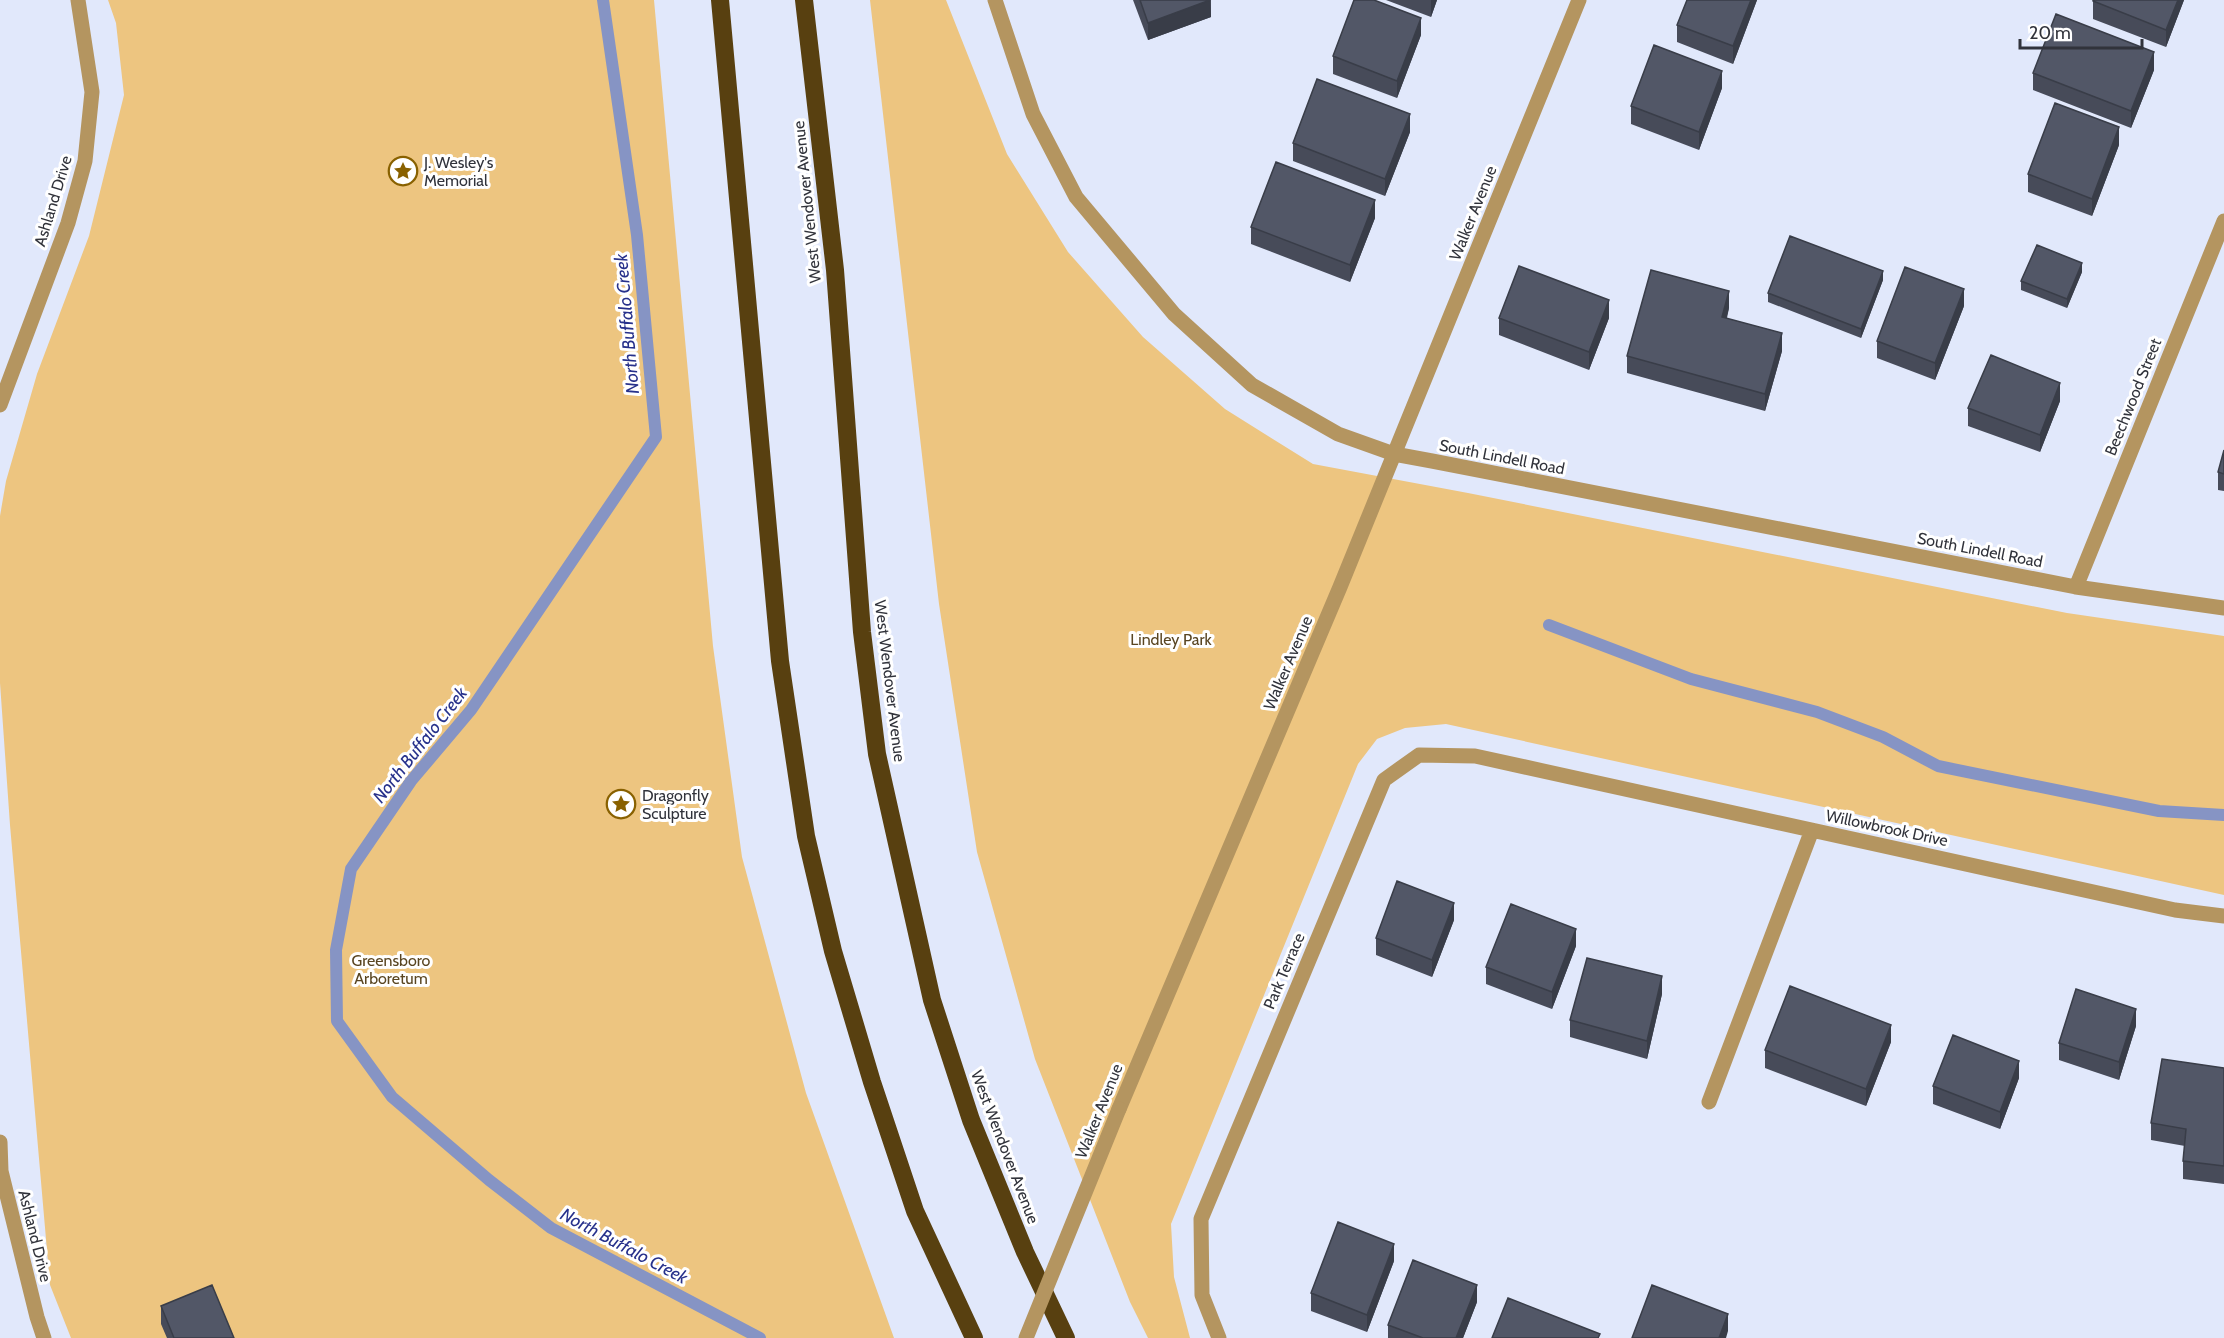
<svg xmlns="http://www.w3.org/2000/svg" width="2224" height="1338" font-family="Cabin,sans-serif">
	<style>
		.green { fill: #edc580 }
		.lines { fill: none; stroke-linecap: round; stroke-linejoin: round }
		.stream { stroke: #8694c4; stroke-width: 12 }
		.minor { stroke: #b49560; stroke-width: 15 }
		.highway { stroke: #584010; stroke-width: 18 }
		.minor-bridge { stroke: #b49560; stroke-width: 15 }
		.wall { fill: #474b59 }
		.shaded-wall { fill: #393d48 }
		.building { fill: #525767; stroke: #393d48; stroke-width: 1.5 }
		.labels { text-anchor: middle; dominant-baseline: central; stroke-width: 6; stroke-linejoin: round; paint-order: stroke }
		.poi-label { font-size: 16px; fill: #31333b; stroke: #fff; text-anchor: start }
		.street-label { font-size: 16px; fill: #31333b; stroke: #fff }
		.park-label { font-size: 16px; fill: #594521; stroke: #fff }
		.water-label { font-size: 18px; font-style: italic; fill: #27318b; stroke: #fff }
	</style>
	<rect width="100%" height="100%" fill="#e1e8fb"/>
	<path class="green" d="M 108,0 L 654,0 L 713,646 L 742,857 L 806,1093 L 894,1338 L 71,1338 L 50,1285 L 10,825 L 0,683 L 0,516 L 6,481 L 37,374 L 89,236 L 124,95 L 116,23 Z
		M 870,0 L 946,0 L 1007,154 L 1068,252 L 1143,337 L 1225,409 L 1313,464 L 1468,493 L 2067,613 L 2224,636 L 2224,895 L 1446,724 L 1405,728 L 1377,739 L 1358,764 L 1171,1224 L 1174,1277 L 1190,1338 L 1148,1338 L 1130,1302 L 1035,1059 L 977,852 L 939,604 Z"/>
	<g class="lines">
		<path class="stream" d="M 603,0 L 637,235 L 656,437 L 471,710 L 411,781 L 351,869 L 336,950 L 337,1021 L 392,1097 L 489,1180 L 551,1228 L 760,1338
			M 1549,625 L 1691,679 L 1817,712 L 1883,737 L 1938,766 L 2159,811 L 2224,815"/>
		<path class="minor" d="M 995,0 L 1033,114 L 1076,197 L 1174,314 L 1252,385 L 1338,434 L 1394,454 L 1432,461 L 2076,587 L 2224,608
			M 0,405 L 68,223 L 85,161 L 92,92 L 78,0
			M 2076,587 L 2224,221
			M 1709,1102 L 1812,830
			M 1119,1109 L 1340,587 L 1579,0
			M 0,1142 L 1,1171 L 37,1317 L 44,1338
			M 1219,1338 L 1202,1295 L 1201,1219 L 1384,780 L 1419,755 L 1475,756 L 2175,910 L 2224,916"/>
		<path class="highway" d="M 720,0 L 780,661 L 806,836 L 833,951 L 872,1082 L 915,1211 L 974,1338
			M 804,0 L 835,270 L 862,632 L 877,754 L 932,1000 L 971,1120 L 1025,1252 L 1066,1338"/>
		<path class="minor-bridge" d="M 1026,1338 L 1119,1109"/>
	</g>
	<path class="wall" d="M 1133,0 L 1211,0 L 1211,17 L 1148,40 Z
		M 1386,0 L 1437,0 L 1431,17 Z
		M 1687,0 L 1757,0 L 1733,64 L 1677,42 L 1677,25 Z
		M 2184,0 L 2166,47 L 2093,19 L 2093,1 Z
		M 1421,35 L 1397,98 L 1333,74 L 1333,56 Z
		M 2154,70 L 2131,128 L 2033,90 L 2033,73 Z
		M 1722,88 L 1699,150 L 1631,124 L 1631,106 Z
		M 1410,132 L 1385,196 L 1293,161 L 1293,143 Z
		M 2119,145 L 2092,216 L 2028,192 L 2028,174 Z
		M 1375,218 L 1350,282 L 1251,244 L 1251,227 Z
		M 2082,272 L 2067,308 L 2021,290 L 2021,281 Z
		M 1883,280 L 1861,338 L 1768,302 L 1768,293 Z
		M 1964,306 L 1935,380 L 1877,358 L 1877,341 Z
		M 1729,308 L 1727,318 L 1782,351 L 1765,411 L 1627,373 L 1627,356 Z
		M 1499,318 L 1609,318 L 1589,370 L 1499,335 Z
		M 2060,401 L 2040,452 L 1968,426 L 1968,408 Z
		M 2224,450 L 2224,491 L 2218,490 L 2218,472 Z
		M 1454,920 L 1432,977 L 1376,955 L 1376,938 Z
		M 1576,946 L 1552,1009 L 1486,984 L 1486,967 Z
		M 1662,994 L 1647,1059 L 1570,1037 L 1570,1020 Z
		M 2136,1026 L 2119,1080 L 2059,1060 L 2059,1043 Z
		M 1891,1042 L 1866,1106 L 1765,1068 L 1765,1050 Z
		M 2224,1068 L 2224,1184 L 2183,1179 L 2183,1161 L 2185,1146 L 2151,1140 L 2151,1123 Z
		M 2019,1078 L 2000,1129 L 1933,1104 L 1933,1086 Z
		M 1394,1261 L 1367,1332 L 1311,1311 L 1311,1293 Z
		M 1477,1302 L 1463,1338 L 1388,1338 L 1388,1325 Z
		M 161,1306 L 234,1338 L 167,1338 L 161,1324 Z"/>
	<path class="shaded-wall" d="M 1210,0 L 1211,17 L 1148,40 L 1148,23 Z
		M 1431,0 L 1437,0 L 1431,17 Z
		M 1751,0 L 1757,0 L 1733,64 L 1733,46 Z
		M 2178,0 L 2184,0 L 2166,47 L 2166,30 Z
		M 1421,18 L 1421,35 L 1397,98 L 1397,81 Z
		M 2154,52 L 2154,70 L 2131,128 L 2131,111 Z
		M 1722,71 L 1722,88 L 1699,150 L 1699,132 Z
		M 1410,114 L 1410,132 L 1385,196 L 1385,179 Z
		M 2119,127 L 2119,145 L 2092,216 L 2092,199 Z
		M 1375,200 L 1375,218 L 1350,282 L 1350,265 Z
		M 2082,263 L 2082,272 L 2067,308 L 2067,299 Z
		M 1883,271 L 1883,280 L 1861,338 L 1861,329 Z
		M 1964,289 L 1964,306 L 1935,380 L 1935,363 Z
		M 1729,291 L 1729,308 L 1722,334 L 1722,317 Z
		M 1609,300 L 1609,318 L 1589,370 L 1589,352 Z
		M 1782,333 L 1782,351 L 1765,411 L 1765,394 Z
		M 2060,383 L 2060,401 L 2040,452 L 2040,435 Z
		M 1454,903 L 1454,920 L 1432,977 L 1432,960 Z
		M 1576,929 L 1576,946 L 1552,1009 L 1552,992 Z
		M 1662,976 L 1662,994 L 1647,1059 L 1647,1041 Z
		M 2136,1009 L 2136,1026 L 2119,1080 L 2119,1062 Z
		M 1891,1025 L 1891,1042 L 1866,1106 L 1866,1089 Z
		M 2019,1061 L 2019,1078 L 2000,1129 L 2000,1112 Z
		M 1394,1244 L 1394,1261 L 1367,1332 L 1367,1315 Z
		M 1477,1285 L 1477,1302 L 1463,1338 L 1456,1338 Z
		M 1728,1314 L 1728,1331 L 1726,1338 L 1719,1338 Z"/>
	<path class="building" d="M 1140,0 L 1210,0 L 1148,23 Z
		M 1354,0 L 1374,0 L 1421,18 L 1397,81 L 1333,56 Z
		M 1687,0 L 1751,0 L 1733,46 L 1677,25 Z
		M 2093,0 L 2178,0 L 2166,30 L 2093,1 Z
		M 2056,14 L 2154,52 L 2131,111 L 2033,73 Z
		M 1654,45 L 1722,71 L 1699,132 L 1631,106 Z
		M 1317,79 L 1410,114 L 1385,179 L 1293,143 Z
		M 2055,103 L 2119,127 L 2092,199 L 2028,174 Z
		M 1276,162 L 1375,200 L 1350,265 L 1251,227 Z
		M 1790,236 L 1883,271 L 1861,329 L 1768,293 Z
		M 2037,245 L 2082,263 L 2067,299 L 2021,281 Z
		M 1519,266 L 1609,300 L 1589,352 L 1499,318 Z
		M 1905,267 L 1964,289 L 1935,363 L 1877,341 Z
		M 1651,270 L 1729,291 L 1722,317 L 1782,333 L 1765,394 L 1627,356 Z
		M 1991,355 L 2060,383 L 2040,435 L 1968,408 Z
		M 2224,450 L 2224,474 L 2218,472 Z
		M 1397,881 L 1454,903 L 1432,960 L 1376,938 Z
		M 1511,904 L 1576,929 L 1552,992 L 1486,967 Z
		M 1587,958 L 1662,976 L 1647,1041 L 1570,1020 Z
		M 1790,986 L 1891,1025 L 1866,1089 L 1765,1050 Z
		M 2076,989 L 2136,1009 L 2119,1062 L 2059,1043 Z
		M 1953,1035 L 2019,1061 L 2000,1112 L 1933,1086 Z
		M 2162,1059 L 2224,1068 L 2224,1166 L 2183,1161 L 2186,1129 L 2151,1123 Z
		M 1338,1222 L 1394,1244 L 1367,1315 L 1311,1293 Z
		M 1413,1260 L 1477,1285 L 1456,1338 L 1423,1338 L 1388,1325 Z
		M 212,1285 L 234,1338 L 174,1338 L 161,1306 Z
		M 1652,1285 L 1728,1314 L 1719,1338 L 1632,1338 Z
		M 1508,1298 L 1600,1334 L 1598,1338 L 1492,1338 Z"/>
	<defs>
		<g id="sight-ring" transform="scale(1.5)"><circle r="9.5" fill="#fff" stroke="#896100" stroke-width="1.5"/><path d="M0-6L1.8-2.2L6-1.7L2.9 1.2L3.7 5.4L0 3.3L-3.7 5.4L-2.9 1.2L-6-1.7L-1.8-2.2Z" fill="#896100"/></g>
	</defs>
	<g fill-rule="evenodd">
		<use href="#sight-ring" x="403" y="171"/>
		<use href="#sight-ring" x="621" y="804"/>
	</g>
	<g class="labels">
		<g class="poi-label">
			<text x="424" y="162">J. Wesley's<tspan x="424" dy="18">Memorial</tspan></text>
			<text x="642" y="795">Dragonfly<tspan x="642" dy="18">Sculpture</tspan></text>
		</g>
		<g class="street-label">
			<text transform="translate(53 201) rotate(-73)">Ashland Drive</text>
			<text transform="translate(807 202) rotate(-96)">West Wendover Avenue</text>
			<text transform="translate(1473 213) rotate(-68)">Walker Avenue</text>
			<text transform="translate(2133 397) rotate(-68)">Beechwood Street</text>
			<text transform="translate(1502 457) rotate(11)">South Lindell Road</text>
			<text transform="translate(1980 550) rotate(11)">South Lindell Road</text>
			<text transform="translate(1288 663) rotate(-67)">Walker Avenue</text>
			<text transform="translate(890 681) rotate(83)">West Wendover Avenue</text>
			<text transform="translate(1887 828) rotate(12)">Willowbrook Drive</text>
			<text transform="translate(1284 971) rotate(-67)">Park Terrace</text>
			<text transform="translate(1099 1111) rotate(-68)">Walker Avenue</text>
			<text transform="translate(1005 1147) rotate(69)">West Wendover Avenue</text>
			<text transform="translate(35 1236) rotate(76)">Ashland Drive</text>
		</g>
		<g class="park-label">
			<text x="1171" y="639">Lindley Park</text>
			<text x="391" y="960">Greensboro<tspan x="391" dy="18">Arboretum</tspan></text>
		</g>
		<g class="water-label">
			<text transform="translate(627 324) rotate(-95)">North Buffalo Creek</text>
			<text transform="translate(420 745) rotate(-52)">North Buffalo Creek</text>
			<text transform="translate(624 1246) rotate(28)">North Buffalo Creek</text>
		</g>
	</g>
	<path d="M2020 39v9h122v-9" fill="none" stroke="#31333b" stroke-width="3"/>
	<text x="2029" y="39" font-size="18" fill="#31333b" stroke="#ffffff" stroke-width="4.5" paint-order="stroke">20 m</text>
</svg>
